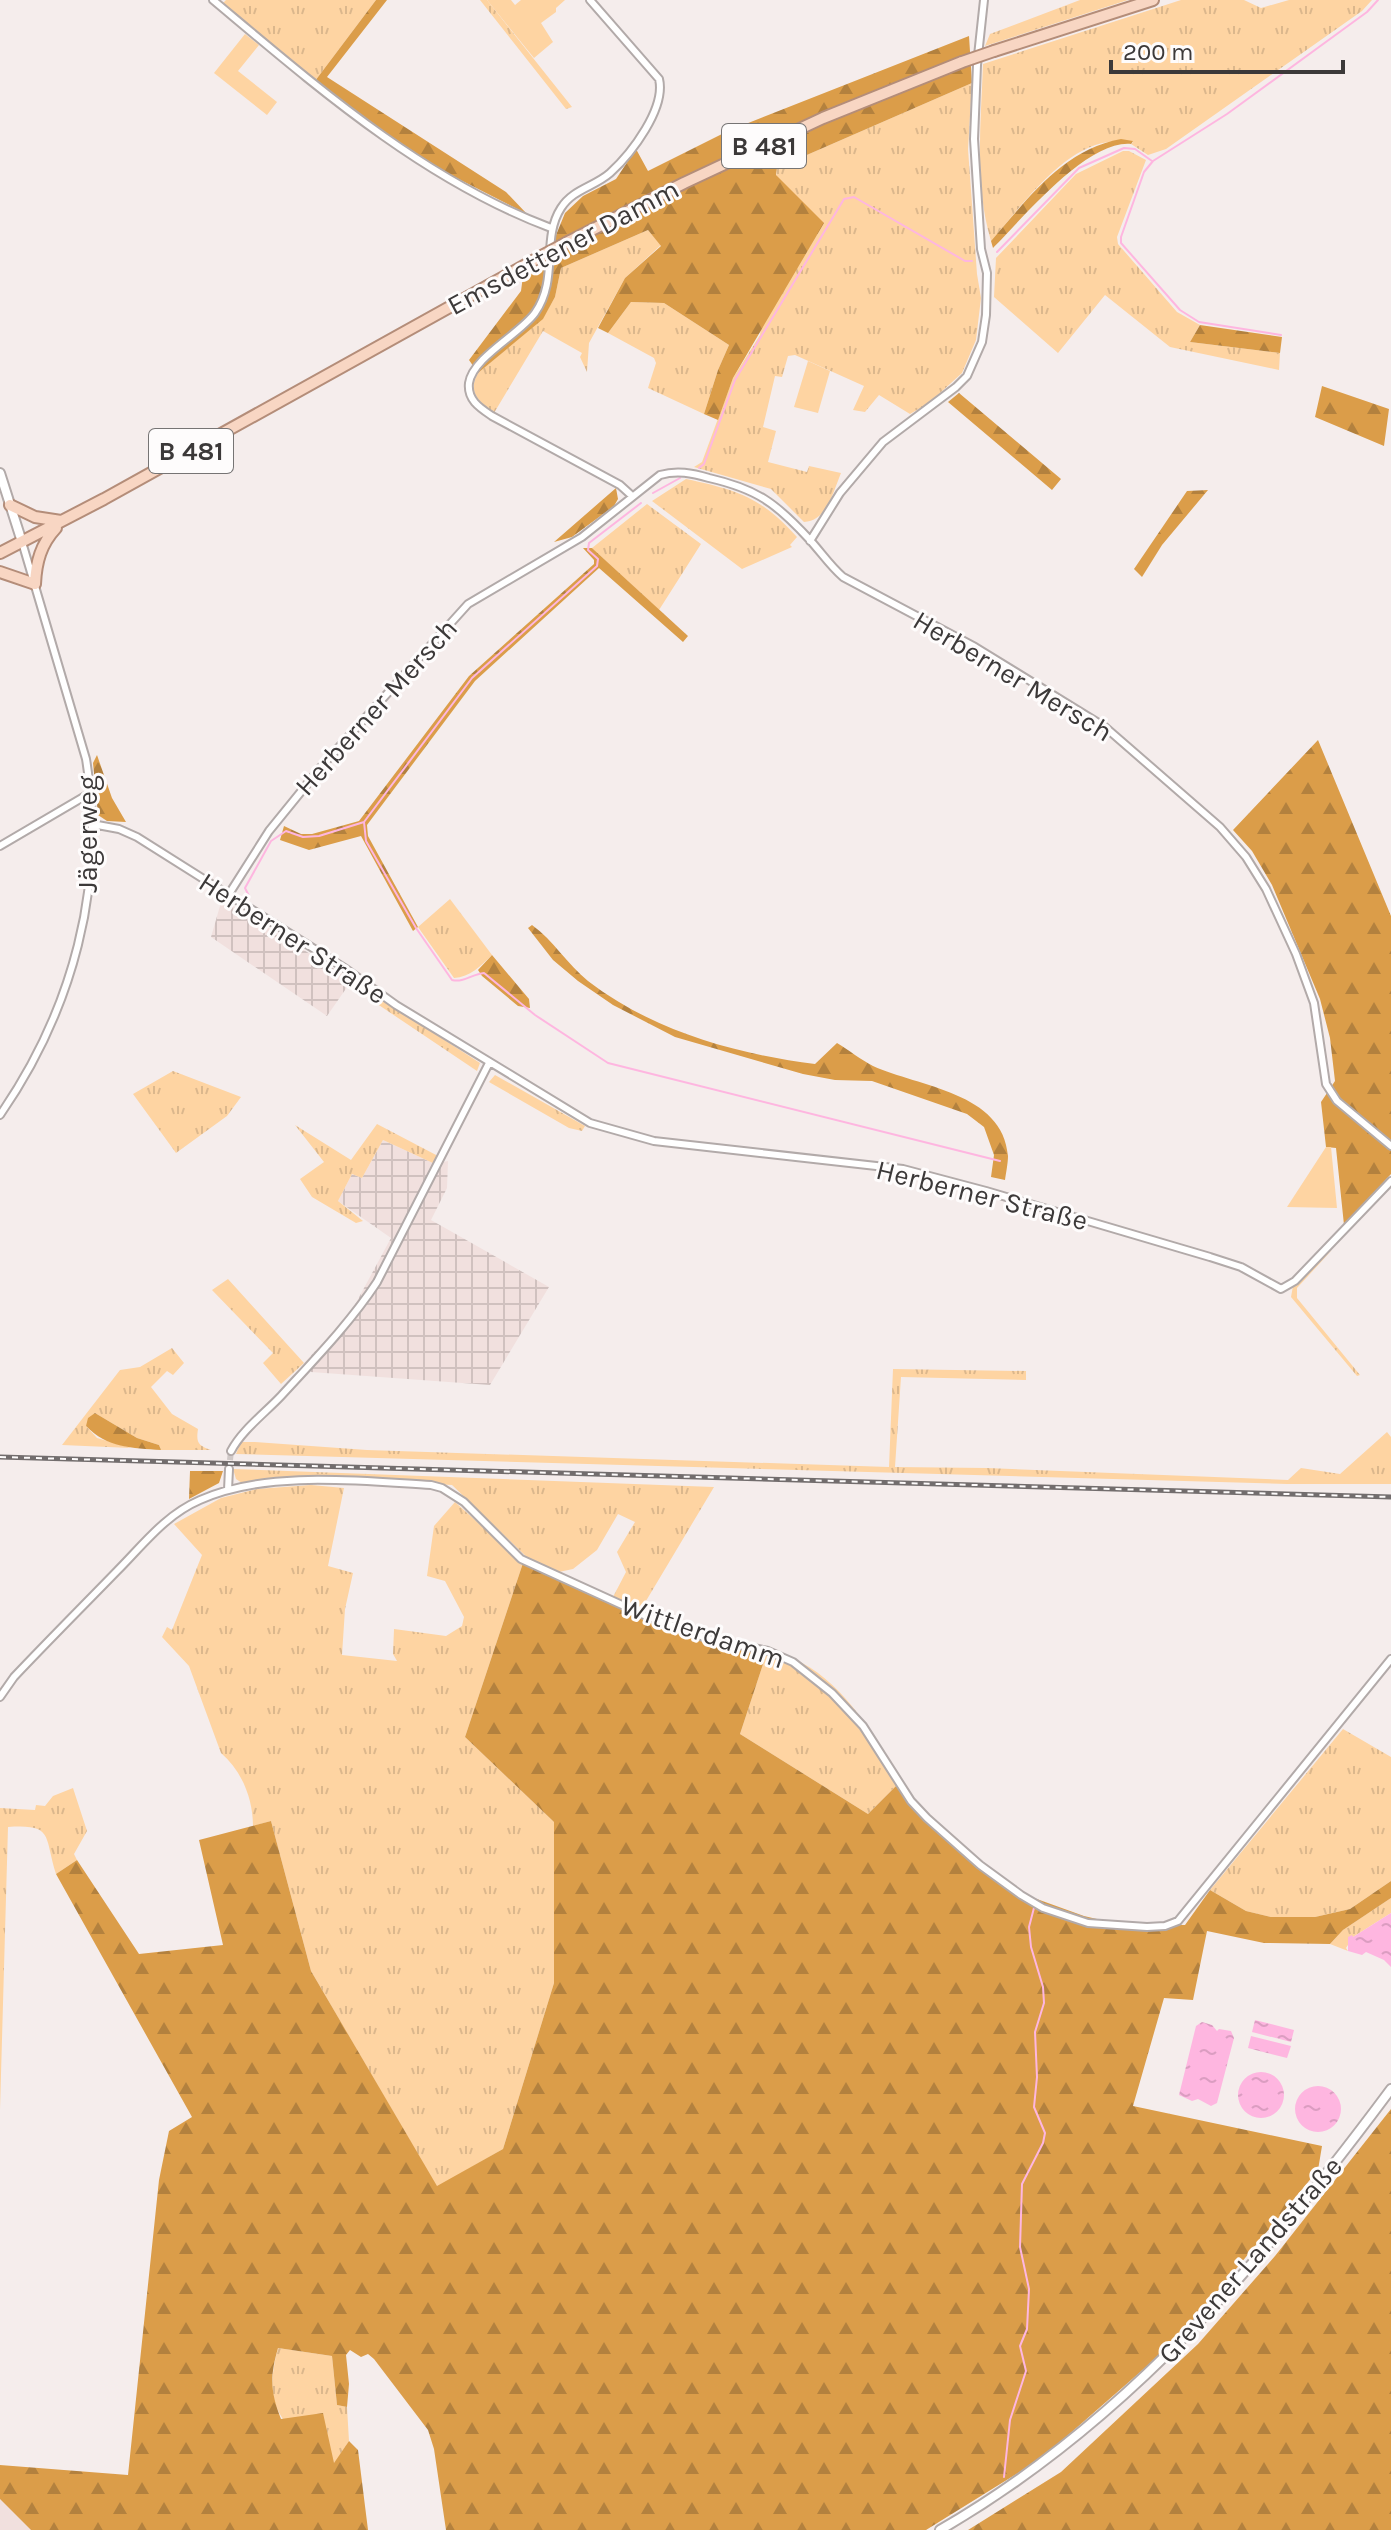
<svg xmlns="http://www.w3.org/2000/svg" width="1391" height="2530" font-family="Karla,sans-serif">
	<style>
		.built { fill: #f1e0de }
		.industrial { fill: url(#industrial-grid) }
		.grass { fill: url(#grass-tufts) }
		.forest { fill: url(#forest-firs) }
		.garden { fill: #fed4a2 }
		.water { fill: url(#water-ripples) }
		.lines { fill: none; stroke-linecap: round; stroke-linejoin: round }
		.stream { stroke: #feb6e0; stroke-width: 2 }
		.minor-tunnel { stroke: #d0c9c8; stroke-width: 6; stroke-dasharray: 6 3; stroke-linecap: butt }
		.minor-casing { stroke: #b2aaa9; stroke-width: 10 }
		.tertiary-casing { stroke: #b2aaa9; stroke-width: 12 }
		.primary-casing { stroke: #b48d79; stroke-width: 14 }
		.minor { stroke: #fff; stroke-width: 6 }
		.tertiary { stroke: #fff; stroke-width: 8 }
		.primary { stroke: #f8d6c3; stroke-width: 10 }
		.rail-casing { stroke: #726d6d; stroke-width: 5 }
		.rail { stroke: #fefcfc; stroke-width: 2; stroke-dasharray: 6; stroke-linecap: butt }
		.primary-bridge-casing { stroke: #b48d79; stroke-width: 14; stroke-linecap: butt }
		.primary-bridge { stroke: #f8d6c3; stroke-width: 10 }
		.labels { text-anchor: middle; dominant-baseline: central; stroke-width: 6; stroke-linejoin: round; paint-order: stroke }
		.shield { fill: #fefcfc; stroke: #767474; stroke-width: 2 }
		.shield-label { font-size: 26px; font-weight: bold; fill: #3c3939 }
		.street-label { font-size: 28px; fill: #3c3939; stroke: #fefcfc }
	</style>
	<defs>
		<pattern id="industrial-grid" width="8" height="8" patternUnits="userSpaceOnUse" patternTransform="scale(2)"><rect width="8" height="8" fill="#f1e0de"/><path d="M0 4h8M4 0v8" fill="none" stroke="#d0c1bf"/></pattern>
		<pattern id="grass-tufts" width="24" height="20" patternUnits="userSpaceOnUse" patternTransform="scale(2)"><rect width="24" height="20" fill="#fed4a2"/><path d="M3 7l-1-3M5 7V3M7 7l1-3M15 17l-1-3M17 17v-4M19 17l1-3" fill="none" stroke="#dbb78c"/></pattern>
		<pattern id="forest-firs" width="22" height="20" patternUnits="userSpaceOnUse" patternTransform="scale(2)"><rect width="22" height="20" fill="#db9d49"/><path d="M5 1l3.5 6h-7zM16 11l3.5 6h-7z" fill="#b3813e"/></pattern>
		<pattern id="water-ripples" width="26" height="14" patternUnits="userSpaceOnUse" patternTransform="scale(2)"><rect width="26" height="14" fill="#feb6e0"/><path d="M2 4q2-2 4 0t4 0M15 11q2-2 4 0t4 0" fill="none" stroke="#db9dc1"/></pattern>
	</defs>
	<rect width="100%" height="100%" fill="#f5edec"/>
	<path class="built" d="M 0,2499 L 31,2530 L 0,2530 Z"/>
	<path class="industrial" d="M 222,899 L 352,980 L 327,1016 L 211,937 Z
		M 383,1140 L 435,1164 L 448,1161 L 447,1188 L 431,1220 L 549,1287 L 490,1385 L 311,1372 L 304,1363 L 350,1314 L 391,1238 L 338,1201 L 352,1174 L 362,1178 Z"/>
	<path class="grass" d="M 226,0 L 376,0 L 315,81 L 223,3 Z
		M 480,0 L 487,0 L 572,107 L 566,109 Z
		M 1080,0 L 1128,0 L 985,46 L 990,34 Z
		M 1181,0 L 1244,0 L 1261,8 L 1289,0 L 1372,0 L 1362,11 L 1166,149 L 1148,155 L 1131,144 L 1133,142 C 1125,142 1116,141 1108,142 C 1062,148 1020,208 991,241 C 974,184 981,123 983,64 Z
		M 972,83 L 968,149 L 977,274 L 981,298 L 976,340 L 962,373 L 929,403 L 910,414 L 879,395 L 865,412 L 853,410 L 864,386 L 795,355 L 788,356 L 782,377 L 775,376 L 763,427 L 776,431 L 768,462 L 807,472 L 809,466 L 841,473 C 833,492 827,521 804,522 L 771,489 L 694,467 L 702,462 L 733,378 L 760,335 L 777,168 Z
		M 1123,151 L 1129,151 L 1146,160 L 1117,237 L 1118,244 L 1177,312 L 1200,325 L 1190,342 L 1280,353 L 1279,370 L 1170,347 L 1105,295 L 1058,353 L 994,297 L 996,258 L 1076,174 Z
		M 648,230 L 661,245 L 625,278 L 589,343 L 587,372 L 580,357 L 582,353 L 543,331 L 494,413 C 479,402 467,392 478,373 L 543,318 L 555,297 L 561,268 Z
		M 631,302 L 664,303 L 729,345 L 718,370 L 704,414 L 648,388 L 656,363 L 654,358 L 608,333 Z
		M 686,479 C 737,490 761,497 797,537 L 790,545 L 792,547 L 742,569 L 652,501 Z
		M 647,504 L 701,544 L 659,610 L 592,548 Z
		M 450,899 L 492,955 C 481,966 470,977 454,978 L 418,927 Z
		M 352,980 L 480,1063 L 477,1071 L 349,985 Z
		M 173,1071 L 241,1097 L 227,1116 L 176,1153 L 133,1094 Z
		M 495,1075 L 585,1126 L 582,1131 L 569,1128 L 489,1082 Z
		M 377,1124 L 438,1156 L 435,1164 L 383,1140 L 362,1178 L 352,1174 L 338,1201 L 363,1221 L 356,1223 L 312,1197 L 300,1179 L 324,1162 L 295,1125 L 351,1160 Z
		M 1332,1250 L 1297,1288 L 1297,1298 L 1360,1375 L 1357,1376 L 1291,1297 L 1293,1286 Z
		M 228,1279 L 304,1363 L 281,1384 L 263,1363 L 273,1353 L 212,1290 Z
		M 172,1348 L 184,1363 L 173,1375 L 167,1371 L 151,1387 L 172,1414 L 198,1429 C 196,1443 198,1445 211,1450 L 161,1450 L 159,1445 L 137,1438 L 95,1413 L 86,1426 L 97,1438 L 131,1448 L 62,1445 L 120,1370 L 140,1367 Z
		M 893,1369 L 1026,1371 L 1026,1380 L 901,1377 L 895,1467 L 987,1468 L 1288,1480 L 1301,1468 L 1340,1474 L 1387,1432 L 1391,1437 L 1391,1484 L 1287,1484 L 236,1454 L 241,1442 L 255,1442 L 367,1450 L 889,1467 Z
		M 233,1469 L 714,1487 L 640,1611 L 613,1597 L 626,1572 L 617,1552 L 635,1522 L 618,1514 L 597,1550 L 573,1569 L 554,1573 L 535,1565 L 452,1485 C 382,1481 311,1473 242,1483 L 236,1479 Z
		M 311,1485 L 344,1488 L 328,1566 L 353,1573 L 345,1609 L 342,1655 L 397,1661 L 393,1654 L 394,1629 L 446,1636 L 462,1626 L 464,1617 L 445,1581 L 427,1576 L 434,1526 L 455,1502 L 523,1563 L 465,1737 L 554,1822 L 554,1983 L 503,2149 L 437,2187 L 311,1971 L 271,1821 L 253,1826 C 253,1799 242,1771 221,1753 L 189,1666 L 162,1637 L 167,1627 L 172,1630 L 202,1555 L 174,1524 L 221,1498 L 257,1489 Z
		M 768,1649 C 779,1654 791,1657 802,1663 C 846,1686 878,1740 900,1782 L 868,1814 L 740,1734 Z
		M 1343,1729 L 1391,1757 L 1391,1881 L 1350,1909 L 1315,1917 L 1271,1917 L 1246,1911 L 1210,1890 Z
		M 73,1788 L 87,1831 L 74,1854 L 77,1860 L 56,1874 C 44,1836 54,1824 8,1827 L 0,2110 L 0,1808 L 35,1810 L 36,1805 L 45,1806 L 53,1796 Z
		M 1391,1898 L 1391,1913 L 1353,1937 L 1346,1948 L 1348,1951 L 1330,1944 L 1343,1930 Z
		M 278,2348 L 332,2356 L 337,2405 L 347,2407 L 349,2441 L 334,2464 C 287,2425 260,2416 278,2348 Z"/>
	<path class="forest" d="M 376,0 L 387,0 L 327,77 L 506,192 L 527,214 L 437,168 L 367,122 L 315,81 Z
		M 969,36 L 972,83 L 777,168 L 776,175 L 824,223 L 733,378 L 718,420 L 704,414 L 718,370 L 729,345 L 664,303 L 631,302 L 608,333 L 598,328 L 625,278 L 661,246 L 648,230 L 561,268 L 555,297 L 543,319 L 478,373 L 469,360 L 521,291 L 523,276 L 554,259 L 554,240 L 565,213 L 583,196 L 616,179 L 636,149 L 648,171 L 728,131 Z
		M 1121,139 L 1133,141 L 1131,144 C 1087,140 1023,218 993,248 L 991,241 C 1028,199 1062,150 1121,139 Z
		M 1200,325 L 1282,337 L 1280,353 L 1190,342 Z
		M 1322,386 L 1389,409 L 1384,446 L 1315,417 Z
		M 959,393 L 1061,479 L 1052,490 L 948,402 Z
		M 616,488 L 618,499 L 614,506 L 572,537 L 554,542 Z
		M 1208,490 L 1162,545 L 1142,577 L 1134,569 L 1187,491 Z
		M 583,548 L 592,548 L 688,636 L 683,642 L 599,568 L 475,681 L 367,825 L 368,836 L 418,927 L 413,931 L 361,836 L 309,850 L 280,840 L 284,826 L 301,834 L 312,834 L 359,821 L 469,676 L 594,564 L 594,560 Z
		M 1318,740 L 1391,916 L 1391,1174 L 1344,1225 L 1336,1148 L 1326,1147 L 1321,1102 L 1335,1081 L 1330,1038 L 1320,999 L 1272,885 L 1252,851 L 1233,830 Z
		M 97,755 L 112,798 L 126,822 L 107,821 L 98,815 L 93,763 Z
		M 532,925 C 554,941 567,964 588,981 C 653,1031 736,1054 815,1064 L 837,1043 C 849,1050 861,1060 873,1066 C 919,1087 1003,1092 1008,1156 C 1008,1163 1006,1173 1005,1180 L 991,1177 L 994,1155 L 984,1127 L 967,1114 L 872,1081 L 835,1080 L 803,1074 L 675,1037 L 613,1005 L 578,981 L 553,960 L 528,928 Z
		M 492,955 L 529,999 L 530,1008 L 518,1006 L 482,976 L 478,970 Z
		M 95,1413 L 137,1438 L 159,1445 L 161,1450 C 132,1448 107,1448 86,1426 L 88,1418 Z
		M 190,1471 L 223,1471 L 219,1483 L 189,1499 Z
		M 523,1563 L 535,1565 L 640,1611 L 712,1636 L 768,1649 L 740,1734 L 868,1814 L 900,1782 L 940,1828 L 1023,1894 L 1084,1916 L 1118,1924 L 1185,1925 L 1210,1890 L 1246,1911 L 1271,1917 L 1315,1917 L 1350,1909 L 1391,1881 L 1391,1898 L 1343,1930 L 1330,1944 L 1264,1943 L 1207,1931 L 1193,2000 L 1164,1998 L 1133,2106 L 1322,2146 L 1318,2170 L 1178,2339 L 1042,2458 L 926,2530 L 446,2530 L 434,2449 L 428,2430 L 374,2359 L 368,2354 L 361,2357 L 350,2350 L 346,2355 L 349,2384 L 347,2407 L 337,2405 L 332,2356 L 278,2348 C 270,2376 270,2391 281,2419 L 323,2413 L 334,2463 L 349,2441 L 358,2450 L 368,2530 L 31,2530 L 0,2499 L 0,2465 L 128,2475 L 159,2180 L 169,2131 L 192,2117 L 56,1874 L 77,1860 L 139,1954 L 223,1945 L 199,1840 L 271,1821 L 311,1971 L 437,2186 L 503,2149 L 554,1983 L 554,1822 L 465,1737 Z
		M 1391,2109 L 1391,2530 L 968,2530 L 1061,2472 L 1198,2344 L 1275,2256 Z"/>
	<path class="garden" d="M 487,0 L 511,0 L 515,5 L 521,0 L 565,0 L 556,8 L 556,12 L 541,23 L 553,42 L 534,58 Z
		M 245,34 L 259,45 L 238,71 L 277,102 L 267,115 L 214,73 Z
		M 808,361 L 830,371 L 818,413 L 794,407 Z
		M 1326,1147 L 1331,1147 L 1337,1208 L 1287,1207 Z"/>
	<path class="water" d="M 1391,1913 L 1391,1967 L 1384,1960 L 1366,1952 L 1362,1955 L 1348,1951 L 1348,1937 L 1352,1935 L 1353,1937 Z
		M 1255,2020 L 1294,2030 L 1291,2042 L 1252,2032 Z
		M 1202,2022 L 1212,2025 L 1217,2031 L 1219,2029 L 1231,2031 L 1234,2038 L 1217,2103 L 1211,2106 L 1198,2099 L 1192,2101 L 1179,2095 L 1196,2026 Z
		M 1251,2036 L 1291,2046 L 1287,2058 L 1248,2048 Z
		M1238 2095a23 23 0 1 1 46 0a23 23 0 1 1-46 0Z
		M1295 2109a23 23 0 1 1 46 0a23 23 0 1 1-46 0Z"/>
	<g class="lines">
		<path class="stream" d="M 997,252 L 1079,168 L 1124,148 L 1135,149 L 1152,161
			M 1281,335 L 1199,322 L 1180,310 L 1121,243 L 1121,237 L 1144,172 L 1153,161 L 1227,114 L 1367,12 L 1378,0
			M 699,468 L 704,464 L 735,380 L 844,199 L 854,197 L 965,261 L 972,261
			M 653,493 L 680,478
			M 364,822 L 366,841 L 416,928 L 452,980 C 464,983 472,974 484,973 L 535,1015 L 608,1063 L 1000,1161
			M 249,896 L 245,888 L 271,841 L 286,831 L 303,837 L 319,836 L 364,822 L 472,678 L 597,566 L 598,559 L 588,550 L 589,543 L 641,503
			M 1004,2477 L 1010,2420 L 1026,2371 L 1020,2346 L 1027,2329 L 1029,2289 L 1020,2247 L 1022,2184 L 1043,2143 L 1045,2133 L 1034,2107 L 1037,2077 L 1035,2032 L 1044,2003 L 1043,1987 L 1031,1947 L 1029,1927 L 1035,1904"/>
		<path class="minor-tunnel" d="M 229,1469 L 231,1451"/>
		<g class="minor-casing">
			<path id="minor" d="M 213,0 C 317,87 423,180 551,228
				M 590,0 L 659,79 C 666,108 632,153 610,173 C 594,187 573,189 561,208 C 541,239 559,279 535,313 C 520,334 473,357 469,383 C 467,400 480,408 492,416 L 620,485 L 631,495
				M 810,541 L 840,493 L 883,442 L 956,387 L 967,376 L 982,342 L 986,315 L 987,273 L 981,249 L 974,139 L 977,65 L 984,0
				M 92,824 L 119,829 L 137,837 L 346,969 L 396,1005 L 590,1123 L 654,1141 L 903,1169 L 986,1191 L 1210,1257 L 1241,1267 L 1281,1289 L 1295,1281 L 1391,1181
				M 0,846 L 92,792
				M 229,894 L 269,831 L 321,767 L 468,604 L 582,537 L 660,475 C 677,470 692,473 709,478 C 757,489 776,503 809,539 C 821,552 830,566 843,577 L 975,647 L 1105,727 L 1220,827 L 1246,857 L 1266,889 L 1296,954 L 1314,1003 L 1326,1084 L 1337,1101 L 1391,1146
				M 0,1115 C 72,1011 107,885 86,759 L 22,542
				M 231,1451 C 242,1430 265,1413 281,1396 C 314,1360 350,1323 377,1282 L 489,1063
				M 228,1490 L 229,1469
				M 0,1697 L 14,1677 C 48,1641 83,1606 117,1571 C 143,1545 165,1515 200,1500 C 267,1470 360,1481 431,1485 L 442,1488 L 464,1502 L 521,1559 L 644,1615 L 709,1639 L 768,1651 L 793,1662 L 832,1693 L 863,1726 L 911,1801 L 927,1818 L 980,1865 L 1021,1895 L 1043,1908 L 1088,1923 L 1147,1927 L 1165,1926 L 1178,1921 L 1391,1659"/>
		</g>
		<g class="tertiary-casing">
			<path id="tertiary" d="M 0,473 L 22,542
				M 940,2530 C 1127,2422 1264,2260 1391,2089"/>
		</g>
		<g class="primary-casing">
			<path id="primary" d="M 994,51 L 1153,0
				M 570,241 L 684,183 L 823,118 L 962,62
				M 10,505 L 35,517 L 61,521
				M 0,553 L 104,499 L 538,258
				M 0,572 L 35,584 C 36,562 41,544 56,528"/>
		</g>
		<use href="#minor" class="minor"/>
		<use href="#tertiary" class="tertiary"/>
		<use href="#primary" class="primary"/>
		<g class="rail-casing">
			<path id="rail" d="M 0,1457 L 1391,1497"/>
		</g>
		<use href="#rail" class="rail"/>
		<g class="primary-bridge-casing">
			<path id="primary-bridge" d="M 962,62 L 994,51
				M 538,258 L 570,241"/>
		</g>
		<use href="#primary-bridge" class="primary-bridge"/>
	</g>
	<g class="labels">
		<g class="shield">
			<rect x="722" y="124" width="84" height="44" rx="6"/>
			<rect x="149" y="429" width="84" height="44" rx="6"/>
		</g>
		<g class="shield-label">
			<text x="764" y="146">B 481</text>
			<text x="191" y="451">B 481</text>
		</g>
		<g class="street-label">
			<text transform="translate(563 247) rotate(-28)">Emsdettener Damm</text>
			<text transform="translate(1013 676) rotate(31)">Herberner Mersch</text>
			<text transform="translate(376 707) rotate(-48)">Herberner Mersch</text>
			<text transform="translate(87 834) rotate(-90)">Jägerweg</text>
			<text transform="translate(293 938) rotate(33)">Herberner Straße</text>
			<text transform="translate(982 1195) rotate(14)">Herberner Straße</text>
			<text transform="translate(703 1632) rotate(19)">Wittlerdamm</text>
			<text transform="translate(1250 2260) rotate(-49)">Grevener Landstraße</text>
		</g>
	</g>
	<path d="M1111 60v12h232v-12" fill="none" stroke="#3c3939" stroke-width="4"/>
	<text x="1123" y="60" font-size="24" fill="#3c3939" stroke="#fefcfc" stroke-width="6" paint-order="stroke">200 m</text>
</svg>
